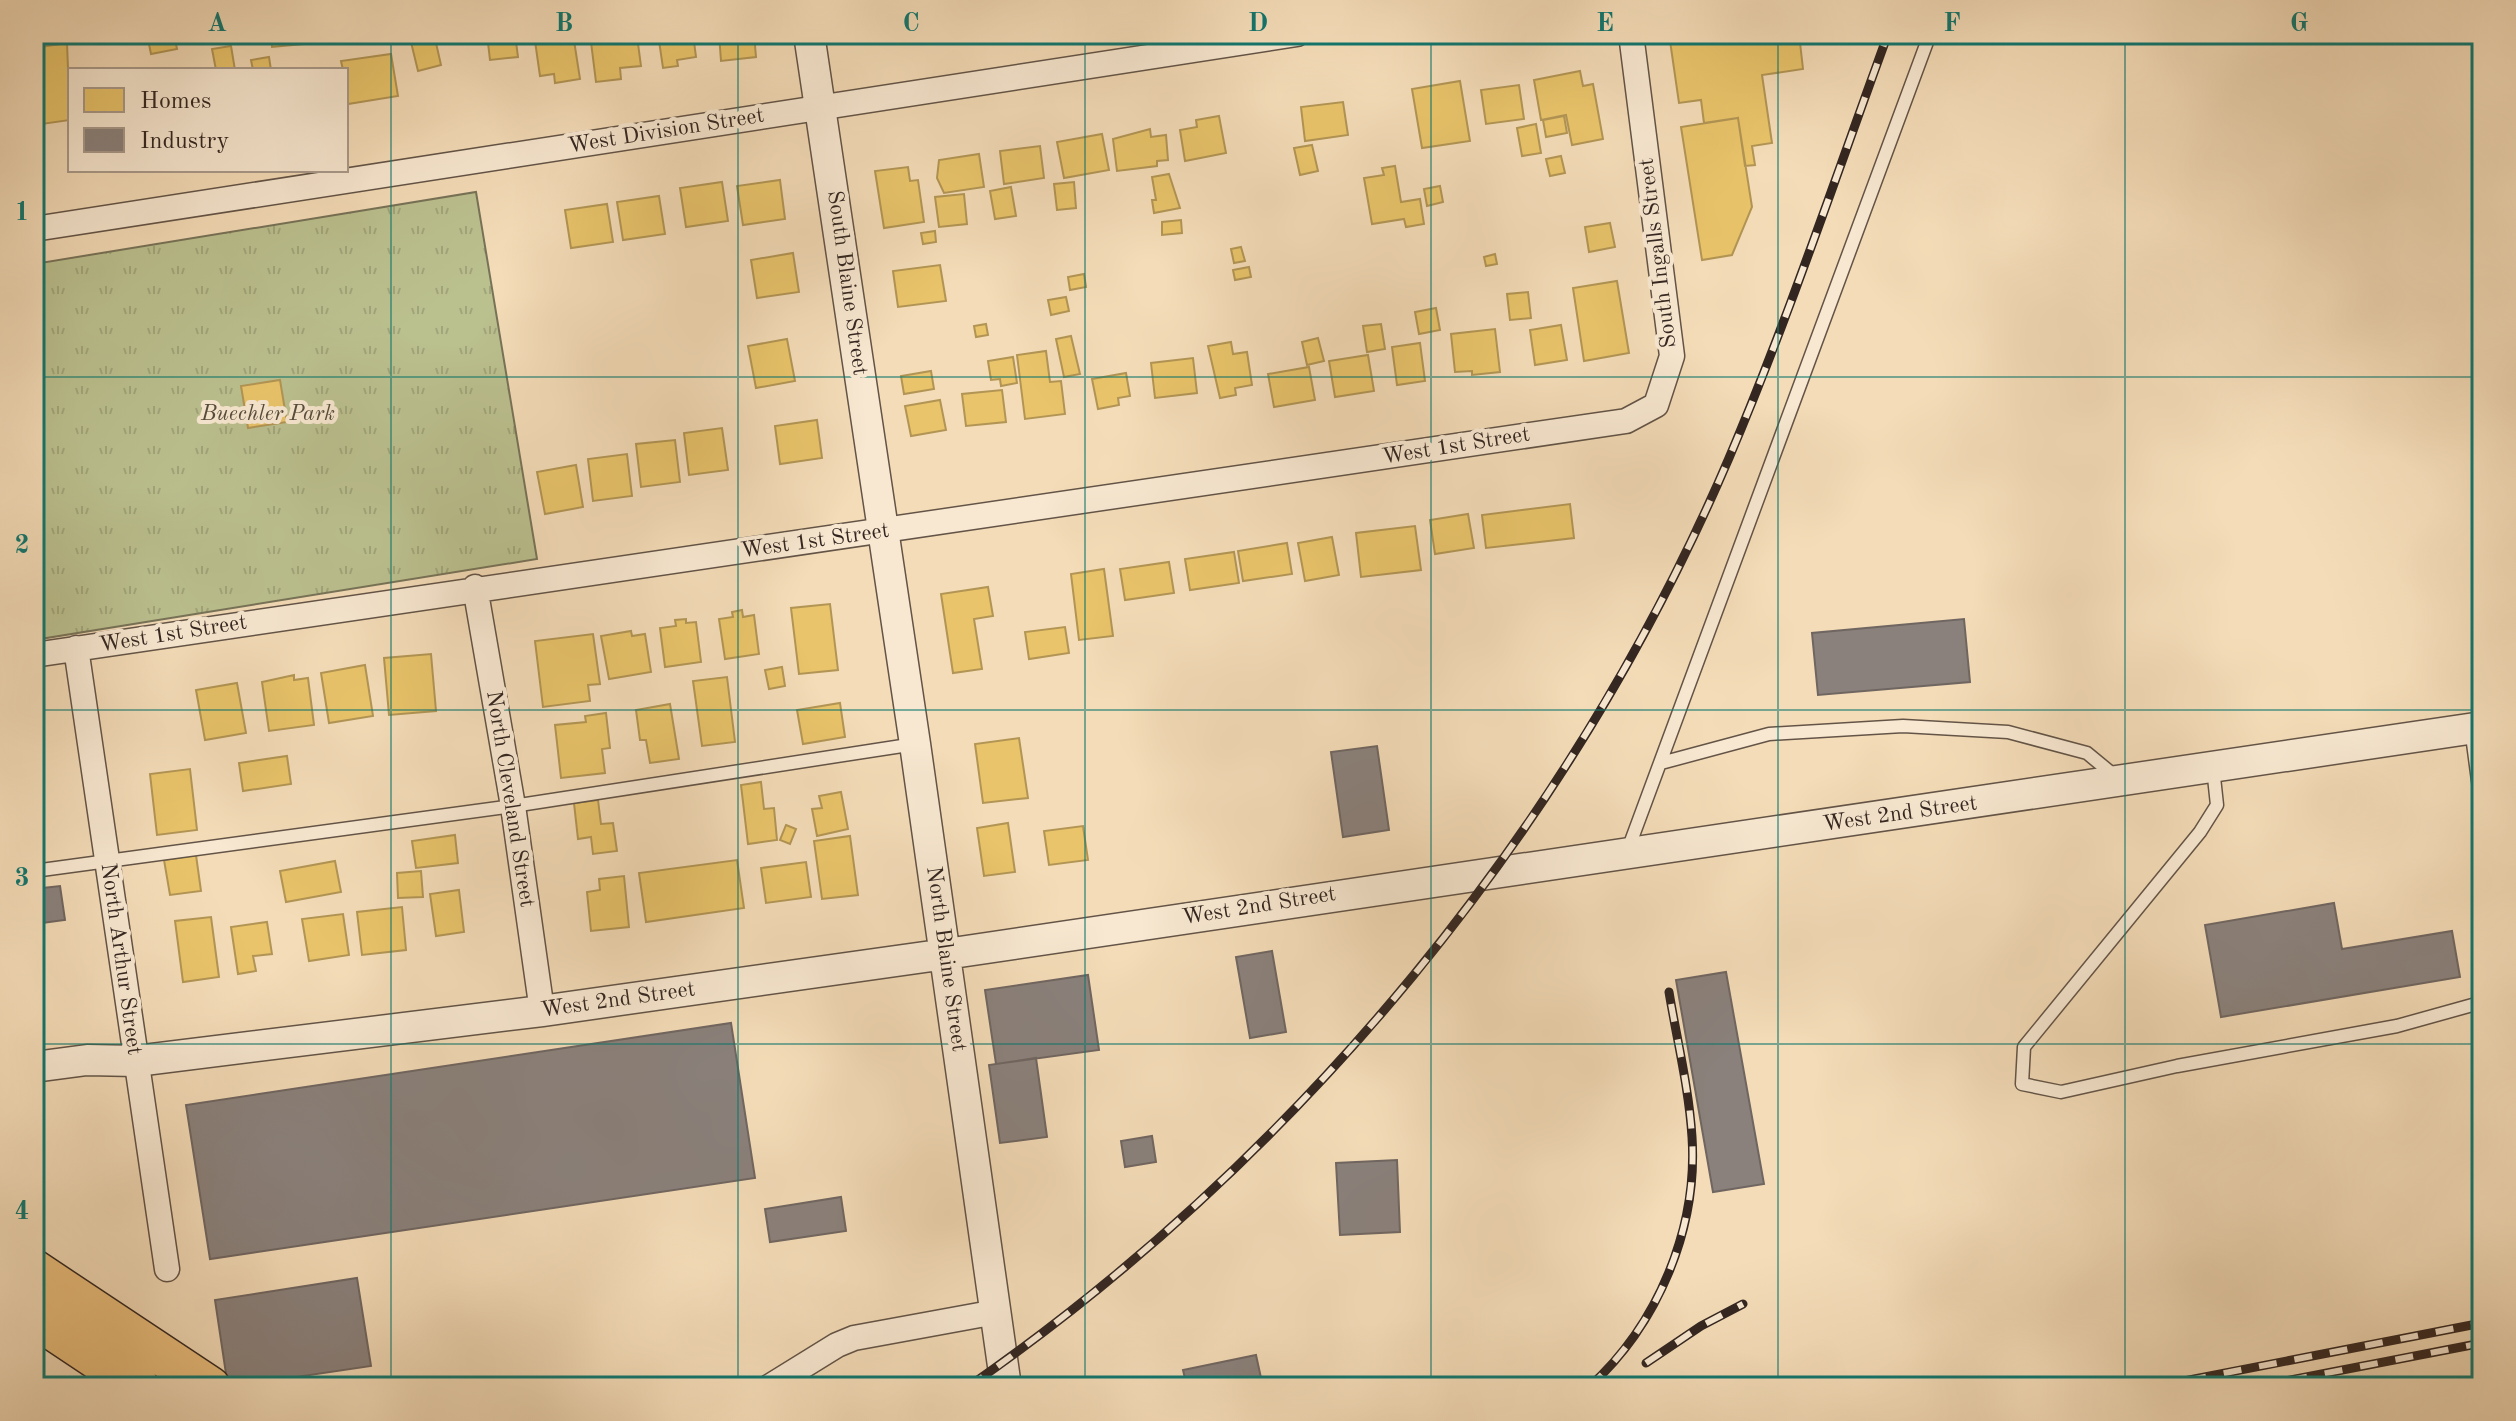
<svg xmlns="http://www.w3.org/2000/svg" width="2516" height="1421" font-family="'Old Standard TT',serif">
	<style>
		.park { fill: url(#park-tufts); stroke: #777358; stroke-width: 2 }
		.homes { fill: #e9c46a; stroke: #b29554; stroke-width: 2 }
		.industry { fill: #8a817c; stroke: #706661; stroke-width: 2 }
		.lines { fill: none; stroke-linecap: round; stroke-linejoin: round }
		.service-casing { stroke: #635447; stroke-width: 15 }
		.minor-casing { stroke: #635447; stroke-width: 27 }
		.tertiary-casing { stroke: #635447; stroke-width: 33 }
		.trunk-casing { stroke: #332621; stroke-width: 43 }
		.service { stroke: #f8e8d1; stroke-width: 12 }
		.minor { stroke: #f8e8d1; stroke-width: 24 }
		.tertiary { stroke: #f8e8d1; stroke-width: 30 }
		.trunk { stroke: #eabe7c; stroke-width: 40 }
		.rail-casing { stroke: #332621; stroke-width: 9 }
		.rail { stroke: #f8e8d1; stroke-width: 6; stroke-dasharray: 18; stroke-linecap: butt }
		.grid { fill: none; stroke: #0f766e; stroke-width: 2; stroke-opacity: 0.55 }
		.labels { text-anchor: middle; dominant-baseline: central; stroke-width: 8; stroke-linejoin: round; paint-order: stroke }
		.street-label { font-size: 22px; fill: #332621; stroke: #f8e8d1 }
		.park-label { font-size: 22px; font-style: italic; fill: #554c3c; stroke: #f8e8d1 }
		.neatline { fill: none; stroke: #0f766e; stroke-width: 3 }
		.grid-label { font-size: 26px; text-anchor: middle; font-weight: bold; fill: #0f766e }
	</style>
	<defs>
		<pattern id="park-tufts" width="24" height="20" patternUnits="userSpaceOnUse" patternTransform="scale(2)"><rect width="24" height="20" fill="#bbc08f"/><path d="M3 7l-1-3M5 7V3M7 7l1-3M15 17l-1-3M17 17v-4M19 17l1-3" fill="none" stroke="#a1a57b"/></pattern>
	</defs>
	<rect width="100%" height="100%" fill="#f4dcb8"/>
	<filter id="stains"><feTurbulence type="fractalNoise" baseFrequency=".0025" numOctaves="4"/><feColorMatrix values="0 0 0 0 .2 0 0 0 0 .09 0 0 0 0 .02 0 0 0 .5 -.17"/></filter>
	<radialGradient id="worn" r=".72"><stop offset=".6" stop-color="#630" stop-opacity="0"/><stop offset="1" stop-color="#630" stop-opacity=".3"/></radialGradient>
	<path class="park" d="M 476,192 L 537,559 L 34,640 L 34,264 Z"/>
	<path class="homes" d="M 147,34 L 174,34 L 177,49 L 151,54 Z
		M 271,34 L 302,34 L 303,44 L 272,47 Z
		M 434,34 L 441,65 L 418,71 L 410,38 Z
		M 487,34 L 515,34 L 518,57 L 490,60 Z
		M 534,34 L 573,34 L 580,79 L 555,83 L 554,74 L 540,76 Z
		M 658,34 L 693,34 L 696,57 L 677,60 L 678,66 L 663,68 Z
		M 719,34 L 754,34 L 756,57 L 721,61 Z
		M 845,34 L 888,34 L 846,39 Z
		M 1669,34 L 1799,34 L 1803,69 L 1762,75 L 1772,143 L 1752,146 L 1755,165 L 1745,166 L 1738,118 L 1704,123 L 1701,100 L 1679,103 Z
		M 637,36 L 641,66 L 620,68 L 621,79 L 596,82 L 591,42 Z
		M 67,43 L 70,120 L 42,124 L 34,83 L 34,48 Z
		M 231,46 L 235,70 L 216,70 L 212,49 Z
		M 391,54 L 398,96 L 348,104 L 346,70 L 343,70 L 341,61 Z
		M 269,57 L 271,70 L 253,70 L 251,60 Z
		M 1580,71 L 1583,86 L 1593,84 L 1603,139 L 1572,145 L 1566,115 L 1541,120 L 1534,80 Z
		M 1460,81 L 1470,141 L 1422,148 L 1412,89 Z
		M 1519,85 L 1524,119 L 1486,124 L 1481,90 Z
		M 1343,102 L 1348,135 L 1305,141 L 1301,107 Z
		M 1219,116 L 1226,153 L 1185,161 L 1180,130 L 1197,127 L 1196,120 Z
		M 1564,116 L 1567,133 L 1546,137 L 1543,120 Z
		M 1738,118 L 1752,207 L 1732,255 L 1702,260 L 1681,127 Z
		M 1536,124 L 1541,153 L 1522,156 L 1517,128 Z
		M 1150,129 L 1151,137 L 1166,135 L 1168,160 L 1157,161 L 1157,166 L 1117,171 L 1113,139 Z
		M 1102,134 L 1109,170 L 1064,178 L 1057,142 Z
		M 1312,145 L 1318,171 L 1300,175 L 1294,148 Z
		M 1040,146 L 1044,178 L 1004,184 L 1000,151 Z
		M 979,154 L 984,187 L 944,193 L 937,178 L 939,160 Z
		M 1561,156 L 1565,173 L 1550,176 L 1546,159 Z
		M 1395,166 L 1401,202 L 1420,199 L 1424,224 L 1406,227 L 1404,219 L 1372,224 L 1364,178 L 1384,175 L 1382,168 Z
		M 908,167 L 910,181 L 918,180 L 924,222 L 884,228 L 875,171 Z
		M 1169,174 L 1180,208 L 1154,213 L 1152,200 L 1156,200 L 1152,177 Z
		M 780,180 L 785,219 L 743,225 L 737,186 Z
		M 722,182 L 728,221 L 686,227 L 680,188 Z
		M 1074,182 L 1076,208 L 1057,210 L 1054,184 Z
		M 1440,186 L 1443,202 L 1427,206 L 1424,189 Z
		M 1011,187 L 1016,216 L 995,219 L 990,191 Z
		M 964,194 L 967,224 L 939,227 L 935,197 Z
		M 659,196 L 665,234 L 623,240 L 617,202 Z
		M 607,204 L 613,242 L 571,248 L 565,210 Z
		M 1181,220 L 1182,233 L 1162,235 L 1162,222 Z
		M 1610,223 L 1615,247 L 1589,252 L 1585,227 Z
		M 935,231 L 936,242 L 923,244 L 921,233 Z
		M 1241,247 L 1245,261 L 1234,263 L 1231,249 Z
		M 793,253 L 799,292 L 757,298 L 751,260 Z
		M 1495,254 L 1497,264 L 1486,266 L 1484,257 Z
		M 940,265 L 946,301 L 898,307 L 893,271 Z
		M 1249,267 L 1251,277 L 1235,280 L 1233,270 Z
		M 1084,274 L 1086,287 L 1070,290 L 1068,277 Z
		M 1617,281 L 1629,353 L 1584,361 L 1573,288 Z
		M 1528,292 L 1531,318 L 1510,320 L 1507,294 Z
		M 1066,297 L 1069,311 L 1051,315 L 1048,300 Z
		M 1436,308 L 1440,330 L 1419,334 L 1415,312 Z
		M 986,324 L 988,335 L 976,337 L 974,326 Z
		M 1381,324 L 1385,349 L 1367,352 L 1363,326 Z
		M 1561,325 L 1567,360 L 1535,365 L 1530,330 Z
		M 1495,329 L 1500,372 L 1472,375 L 1472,371 L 1455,372 L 1451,334 Z
		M 1071,336 L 1080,374 L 1064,377 L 1056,339 Z
		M 1318,338 L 1324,361 L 1307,365 L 1302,342 Z
		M 787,339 L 795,381 L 756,388 L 748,346 Z
		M 1231,342 L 1233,354 L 1247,352 L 1252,385 L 1235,388 L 1236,395 L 1220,398 L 1208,346 Z
		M 1420,343 L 1425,381 L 1397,385 L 1392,347 Z
		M 1046,351 L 1050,382 L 1061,381 L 1065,414 L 1025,419 L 1017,355 Z
		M 1368,355 L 1374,391 L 1335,397 L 1329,361 Z
		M 1013,357 L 1017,383 L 1001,386 L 1000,379 L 991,380 L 988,361 Z
		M 1193,358 L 1197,393 L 1155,398 L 1151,363 Z
		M 1309,367 L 1315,400 L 1274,407 L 1268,374 Z
		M 931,371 L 934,389 L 904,394 L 901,376 Z
		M 1126,373 L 1130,396 L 1118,398 L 1119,405 L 1098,409 L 1092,379 Z
		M 280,380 L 287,422 L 248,428 L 241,386 Z
		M 1002,390 L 1006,422 L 966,426 L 962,394 Z
		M 940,400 L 946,430 L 911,436 L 905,406 Z
		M 817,420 L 822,458 L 780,464 L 775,426 Z
		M 722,428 L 728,470 L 689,475 L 684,433 Z
		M 675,440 L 680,482 L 641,487 L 636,444 Z
		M 627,454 L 632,496 L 593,501 L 588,459 Z
		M 576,465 L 583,507 L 545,514 L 537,472 Z
		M 1570,504 L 1574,538 L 1486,548 L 1482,515 Z
		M 1468,514 L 1474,548 L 1435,554 L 1430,520 Z
		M 1415,526 L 1421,570 L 1361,577 L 1356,533 Z
		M 1332,537 L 1339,575 L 1305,581 L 1298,543 Z
		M 1287,543 L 1292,574 L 1243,581 L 1238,551 Z
		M 1234,552 L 1239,583 L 1190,590 L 1185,559 Z
		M 1169,562 L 1174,593 L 1125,600 L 1120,569 Z
		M 1104,569 L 1113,636 L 1079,640 L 1071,574 Z
		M 988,587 L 993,616 L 974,619 L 982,669 L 953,673 L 941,594 Z
		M 830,604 L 838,670 L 799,674 L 791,608 Z
		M 742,610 L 743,617 L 754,615 L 759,654 L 725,659 L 719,619 L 733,617 L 732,612 Z
		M 686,619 L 686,623 L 696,622 L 701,662 L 665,667 L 660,628 L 676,626 L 675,620 Z
		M 1065,627 L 1069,653 L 1029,659 L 1025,632 Z
		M 631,631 L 632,636 L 645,634 L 651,672 L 609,679 L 601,636 Z
		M 593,634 L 600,684 L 588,685 L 590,701 L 543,707 L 535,641 Z
		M 431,654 L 436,711 L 389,715 L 384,658 Z
		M 365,665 L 373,716 L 329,723 L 321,673 Z
		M 782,667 L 785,686 L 769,689 L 765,670 Z
		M 294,675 L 294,680 L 308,678 L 314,725 L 269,731 L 262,682 Z
		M 727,677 L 735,742 L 702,746 L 693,681 Z
		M 237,683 L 246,733 L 205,740 L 196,690 Z
		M 840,703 L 845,737 L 803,744 L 797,710 Z
		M 670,704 L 679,759 L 650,763 L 646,740 L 640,740 L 636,710 Z
		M 606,713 L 610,748 L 602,749 L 605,773 L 561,778 L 555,725 L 586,722 L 585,716 Z
		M 1019,738 L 1028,798 L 983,803 L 975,744 Z
		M 287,756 L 291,784 L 243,791 L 239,763 Z
		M 190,769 L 197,830 L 157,835 L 150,774 Z
		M 761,782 L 764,809 L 774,808 L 777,840 L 748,844 L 741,785 Z
		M 841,792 L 848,829 L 817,836 L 812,809 L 822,808 L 819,796 Z
		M 598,800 L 601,824 L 613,823 L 617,851 L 593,854 L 591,837 L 578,839 L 574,803 Z
		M 1008,823 L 1015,872 L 984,876 L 977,828 Z
		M 786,825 L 796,829 L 790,844 L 780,840 Z
		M 1083,826 L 1088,860 L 1049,865 L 1044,831 Z
		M 455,835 L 458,863 L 416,868 L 412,841 Z
		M 850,836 L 858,895 L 822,899 L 814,841 Z
		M 196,855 L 201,891 L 170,895 L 164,860 Z
		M 737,860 L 744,908 L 646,922 L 639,873 Z
		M 335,861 L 341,892 L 286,902 L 280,871 Z
		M 806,862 L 811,897 L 766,903 L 761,868 Z
		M 421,871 L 423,897 L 398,898 L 397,873 Z
		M 624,876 L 629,927 L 591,931 L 587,892 L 600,890 L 599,879 Z
		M 459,890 L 464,932 L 436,936 L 430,894 Z
		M 402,907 L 406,950 L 362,955 L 357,912 Z
		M 343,914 L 349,955 L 309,961 L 302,919 Z
		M 211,917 L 219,977 L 183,982 L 175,921 Z
		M 267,922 L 272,954 L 253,956 L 256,971 L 238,974 L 231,927 Z"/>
	<path class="industry" d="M 1964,619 L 1970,682 L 1818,695 L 1812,633 Z
		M 1377,746 L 1389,830 L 1343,837 L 1331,752 Z
		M 60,886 L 65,920 L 34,924 L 34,889 Z
		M 2334,903 L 2342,949 L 2452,931 L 2460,977 L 2221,1017 L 2205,925 Z
		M 1272,951 L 1286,1032 L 1250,1038 L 1236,957 Z
		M 1726,972 L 1764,1184 L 1713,1192 L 1676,980 Z
		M 1088,975 L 1099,1050 L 996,1064 L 985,990 Z
		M 731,1023 L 755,1178 L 210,1259 L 186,1105 Z
		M 1036,1058 L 1047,1137 L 1000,1143 L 989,1065 Z
		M 1152,1136 L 1156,1162 L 1125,1167 L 1121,1141 Z
		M 1397,1160 L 1400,1232 L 1340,1235 L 1336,1163 Z
		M 841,1197 L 846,1231 L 770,1242 L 765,1209 Z
		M 357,1278 L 371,1366 L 228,1387 L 215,1300 Z
		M 1256,1355 L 1263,1387 L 1187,1387 L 1183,1370 Z"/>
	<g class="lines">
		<g class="service-casing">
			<path id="service" d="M 2471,728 L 2482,811
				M 1661,763 L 1769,734 L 1903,726 L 2008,732 L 2087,753 L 2116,777
				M 2213,768 L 2217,805 L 2200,832 L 2024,1047 L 2022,1084 L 2061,1092 L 2177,1066 L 2397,1026 L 2476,1004 L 2482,996
				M 1627,852 L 1930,34
				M 34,871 L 513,806 L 915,744"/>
		</g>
		<g class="minor-casing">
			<path id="minor" d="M 34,229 L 1297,34
				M 475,587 L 513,806 L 542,1011
				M 76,648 L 167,1269
				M 34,655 L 1626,421 L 1656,405 L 1672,356 L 1631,34
				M 769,1387 L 837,1345 L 854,1338 L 996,1312"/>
		</g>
		<g class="tertiary-casing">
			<path id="tertiary" d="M 809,34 L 915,744 L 1006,1387
				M 34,1067 L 87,1060 L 136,1061 L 542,1011 L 946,954 L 2482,727"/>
		</g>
		<g class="trunk-casing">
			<path id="trunk" d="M 34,1270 L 210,1387
				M 34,1317 L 139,1387"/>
		</g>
		<use href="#service" class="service"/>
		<use href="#minor" class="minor"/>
		<use href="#tertiary" class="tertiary"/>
		<use href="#trunk" class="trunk"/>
		<g class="rail-casing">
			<path id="rail" d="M 1646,1363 L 1701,1326 L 1743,1304
				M 968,1387 C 1300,1156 1570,830 1729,458 C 1788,319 1836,176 1888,34
				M 1589,1387 C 1658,1325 1698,1228 1692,1137 C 1689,1089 1677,1040 1669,992
				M 2153,1387 L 2482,1323
				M 2254,1387 L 2482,1343
				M 2459,1387 L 2482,1378"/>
		</g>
		<use href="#rail" class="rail"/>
	</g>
	<path class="grid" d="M 391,34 L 391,1387M 738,34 L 738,1387M 1085,34 L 1085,1387M 1431,34 L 1431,1387M 1778,34 L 1778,1387M 2125,34 L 2125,1387M 34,377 L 2482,377M 34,710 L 2482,710M 34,1044 L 2482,1044"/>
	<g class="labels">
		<g class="street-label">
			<text transform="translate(666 131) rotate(-9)">West Division Street</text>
			<text transform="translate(1658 253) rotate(-97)">South Ingalls Street</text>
			<text transform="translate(847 283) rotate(82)">South Blaine Street</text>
			<text transform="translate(1456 446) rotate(-9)">West 1st Street</text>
			<text transform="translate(815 541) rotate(-8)">West 1st Street</text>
			<text transform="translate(173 634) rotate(-9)">West 1st Street</text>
			<text transform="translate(510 799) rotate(81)">North Cleveland Street</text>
			<text transform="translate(1900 814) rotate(-8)">West 2nd Street</text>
			<text transform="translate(1259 906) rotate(-9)">West 2nd Street</text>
			<text transform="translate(121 959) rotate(82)">North Arthur Street</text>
			<text transform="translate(946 959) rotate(82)">North Blaine Street</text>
			<text transform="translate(618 1000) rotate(-8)">West 2nd Street</text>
		</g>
		<g class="park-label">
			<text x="268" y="414">Buechler Park</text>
		</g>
	</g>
	<rect width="2516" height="1421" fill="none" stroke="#f4dcb8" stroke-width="88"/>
	<rect x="68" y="68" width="280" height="104" fill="#f8e8d1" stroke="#a99a8b" stroke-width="2"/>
	<rect x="84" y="88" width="40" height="24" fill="#e9c46a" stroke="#a99a8b" stroke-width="2"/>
	<text x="140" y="108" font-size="24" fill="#332621">Homes</text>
	<rect x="84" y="128" width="40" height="24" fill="#8a817c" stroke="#a99a8b" stroke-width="2"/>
	<text x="140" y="148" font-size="24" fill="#332621">Industry</text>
	<rect x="44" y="44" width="2428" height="1333" class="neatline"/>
	<g class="grid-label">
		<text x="217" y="31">A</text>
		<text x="564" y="31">B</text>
		<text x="911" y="31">C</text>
		<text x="1258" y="31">D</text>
		<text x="1605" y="31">E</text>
		<text x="1952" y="31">F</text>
		<text x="2299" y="31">G</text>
		<text x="22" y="220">1</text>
		<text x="22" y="553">2</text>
		<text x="22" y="886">3</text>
		<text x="22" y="1219">4</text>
	</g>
	<rect width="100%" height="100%" filter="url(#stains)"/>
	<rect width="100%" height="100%" fill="url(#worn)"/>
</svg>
